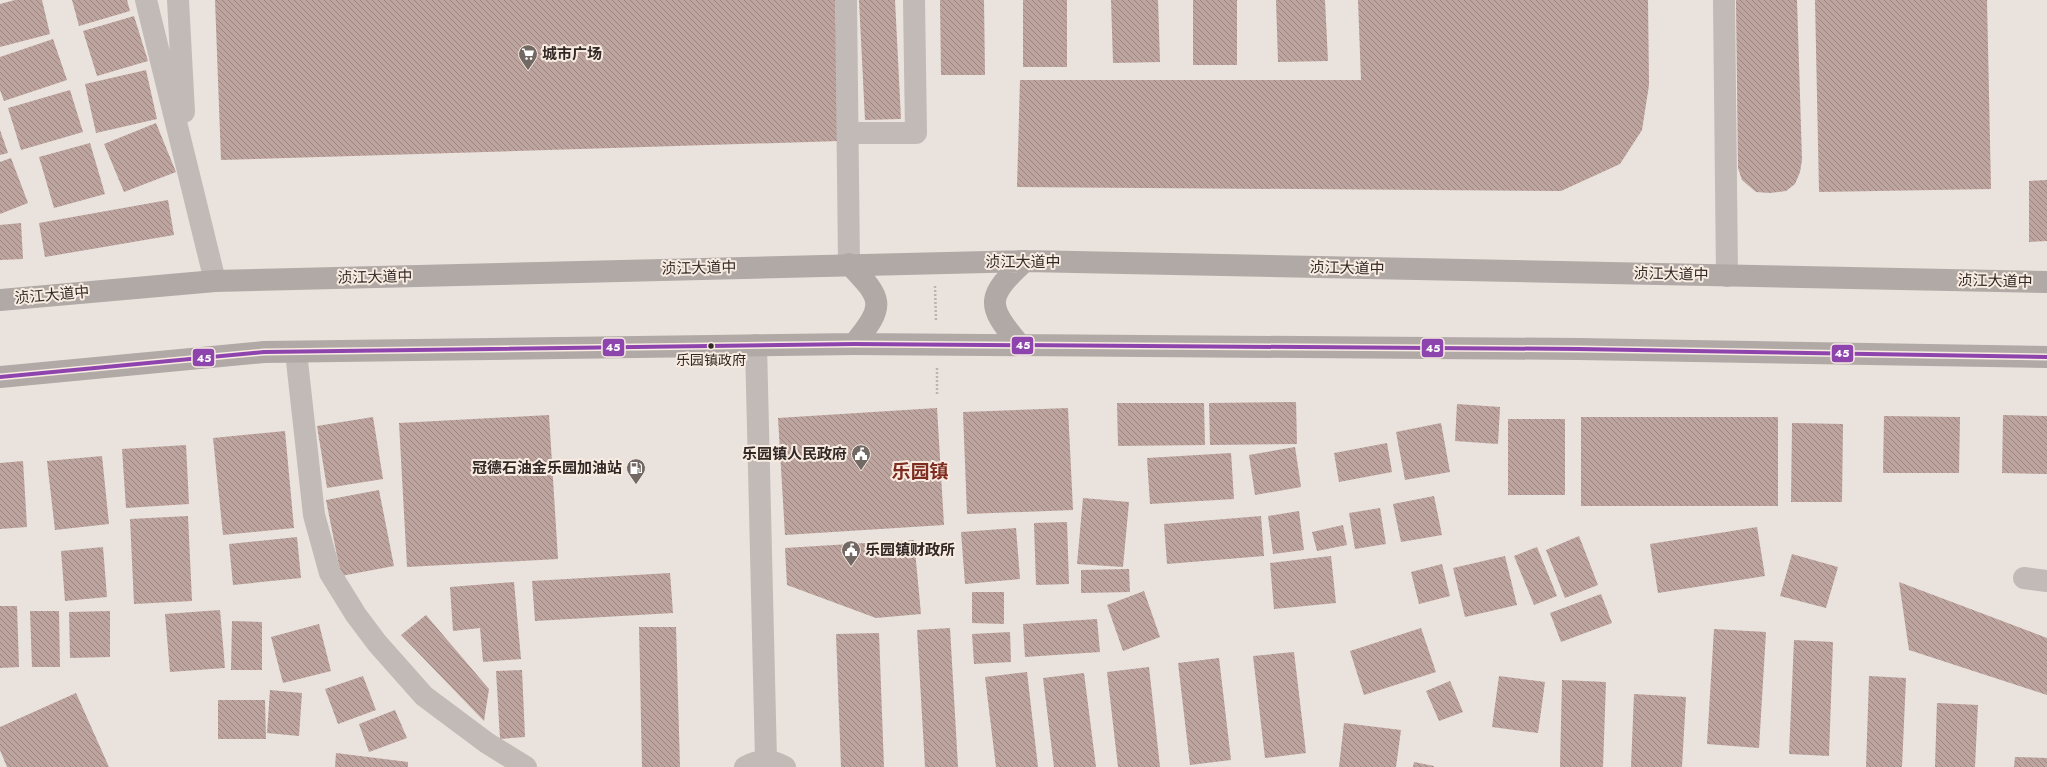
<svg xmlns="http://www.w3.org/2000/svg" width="2047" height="767" font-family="Jost,'Noto Sans SC',sans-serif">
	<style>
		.building { fill: url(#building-back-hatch) }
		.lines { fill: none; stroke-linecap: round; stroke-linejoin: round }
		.path { stroke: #bbb3af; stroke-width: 2.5; stroke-dasharray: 2 2; stroke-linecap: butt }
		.minor { stroke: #c2bab6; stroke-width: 22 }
		.major { stroke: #b1a9a5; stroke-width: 22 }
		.bus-1-casing { stroke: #f8ece2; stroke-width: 7 }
		.bus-1 { stroke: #8e44ad; stroke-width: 4 }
		.bus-dot { fill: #322825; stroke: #f8ece2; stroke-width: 1.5 }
		.labels { text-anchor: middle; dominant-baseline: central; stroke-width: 4; stroke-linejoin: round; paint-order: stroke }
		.bus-label { font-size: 14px; fill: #322825; stroke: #f8ece2 }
		.poi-label { font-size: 15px; font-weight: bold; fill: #322825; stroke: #f8ece2; text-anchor: start }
		.street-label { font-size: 15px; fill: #322825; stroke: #f8ece2 }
		.district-label { font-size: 19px; font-weight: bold; fill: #7f2c20; stroke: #f8ece2 }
		.line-badge { stroke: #f8ece2; stroke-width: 1.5 }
		.badge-label { font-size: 11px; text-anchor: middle; font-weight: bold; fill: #fff }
	</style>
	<defs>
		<pattern id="building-back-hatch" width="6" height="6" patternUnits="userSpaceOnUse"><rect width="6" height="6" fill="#bda49e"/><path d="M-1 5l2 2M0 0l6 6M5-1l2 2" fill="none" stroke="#9a8681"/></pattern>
	</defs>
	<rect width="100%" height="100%" fill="#eae2dd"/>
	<path class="building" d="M 15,0 L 42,0 L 50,34 L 0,47 L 0,4 Z
		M 72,0 L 127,0 L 130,11 L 79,26 Z
		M 215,0 L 835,0 L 840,141 L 221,160 Z
		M 859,0 L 895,0 L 901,119 L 865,120 Z
		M 940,0 L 984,0 L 985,75 L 941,75 Z
		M 1023,0 L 1067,0 L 1067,67 L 1023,67 Z
		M 1111,0 L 1158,0 L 1160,62 L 1113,63 Z
		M 1193,0 L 1237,0 L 1237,65 L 1193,65 Z
		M 1276,0 L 1325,0 L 1328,61 L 1278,62 Z
		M 1358,0 L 1648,0 L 1649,85 L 1642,130 L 1620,164 L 1561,191 L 1017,187 L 1020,80 L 1361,80 Z
		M 1736,0 L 1797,0 L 1802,160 L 1800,172 L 1795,184 L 1786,191 L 1770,193 L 1756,192 L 1742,180 L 1738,168 Z
		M 1815,0 L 1987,0 L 1991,189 L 1819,192 Z
		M 134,16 L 148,61 L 97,76 L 83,31 Z
		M 53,39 L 67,80 L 4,101 L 0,90 L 0,57 Z
		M 146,70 L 157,119 L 96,133 L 85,84 Z
		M 70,90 L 83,132 L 21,150 L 8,108 Z
		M 156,123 L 176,172 L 124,192 L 104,144 Z
		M 0,130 L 8,153 L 0,155 Z
		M 90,143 L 105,194 L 54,208 L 39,157 Z
		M 11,158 L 28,203 L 0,214 L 0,162 Z
		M 2047,180 L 2047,241 L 2029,242 L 2029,181 Z
		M 168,200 L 174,235 L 45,257 L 39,223 Z
		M 21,223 L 23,259 L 0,260 L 0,225 Z
		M 1296,402 L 1297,444 L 1210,445 L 1209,403 Z
		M 1117,403 L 1204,403 L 1205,445 L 1118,446 Z
		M 1457,404 L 1500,407 L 1498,444 L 1455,441 Z
		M 937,408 L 944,525 L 785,535 L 778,418 Z
		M 1068,408 L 1073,510 L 967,514 L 963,412 Z
		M 549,415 L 558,559 L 407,567 L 399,423 Z
		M 2003,415 L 2047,416 L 2047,474 L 2002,473 Z
		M 1884,416 L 1960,417 L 1959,473 L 1883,473 Z
		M 373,417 L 383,479 L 327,488 L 317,426 Z
		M 1581,417 L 1778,417 L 1778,506 L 1581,506 Z
		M 1508,419 L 1565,419 L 1565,495 L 1508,495 Z
		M 1441,423 L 1450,472 L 1405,480 L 1396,432 Z
		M 1792,423 L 1843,424 L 1842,502 L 1791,502 Z
		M 285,431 L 294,528 L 223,535 L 213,438 Z
		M 1387,443 L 1392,472 L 1339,482 L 1334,453 Z
		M 186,445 L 189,504 L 126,508 L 122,449 Z
		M 1295,447 L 1301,487 L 1255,495 L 1249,455 Z
		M 1231,453 L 1234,499 L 1150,504 L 1147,458 Z
		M 102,456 L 109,524 L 55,530 L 47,461 Z
		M 23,461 L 27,527 L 0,529 L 0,463 Z
		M 379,490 L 394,566 L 341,576 L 326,500 Z
		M 1434,496 L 1442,535 L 1401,542 L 1393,504 Z
		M 1083,498 L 1129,502 L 1123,567 L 1077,564 Z
		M 1380,508 L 1386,544 L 1355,549 L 1349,513 Z
		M 1299,511 L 1304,550 L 1273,554 L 1268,516 Z
		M 188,516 L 192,601 L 134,604 L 130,519 Z
		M 1261,516 L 1264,556 L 1167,564 L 1164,524 Z
		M 1067,522 L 1069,584 L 1036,585 L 1034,523 Z
		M 1343,525 L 1347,545 L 1317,551 L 1312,532 Z
		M 1757,527 L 1765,576 L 1658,593 L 1650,544 Z
		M 1016,528 L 1020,579 L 965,584 L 961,532 Z
		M 1579,536 L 1598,585 L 1565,598 L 1546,550 Z
		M 297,537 L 301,578 L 233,585 L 229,544 Z
		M 914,540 L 921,614 L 876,618 L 787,585 L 785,548 Z
		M 103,547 L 107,597 L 65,601 L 61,551 Z
		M 1537,547 L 1557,596 L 1534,605 L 1514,556 Z
		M 1792,554 L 1838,567 L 1826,608 L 1780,596 Z
		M 1331,556 L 1336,603 L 1274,609 L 1270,563 Z
		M 1505,556 L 1517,605 L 1465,617 L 1453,568 Z
		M 1442,564 L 1450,596 L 1419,604 L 1411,572 Z
		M 1129,569 L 1130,592 L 1081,593 L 1081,570 Z
		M 670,573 L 673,613 L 535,621 L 532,581 Z
		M 514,582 L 521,659 L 483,662 L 480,628 L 453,631 L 450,587 Z
		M 1899,582 L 2047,638 L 2047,695 L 1909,650 Z
		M 1144,591 L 1160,637 L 1123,651 L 1107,605 Z
		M 972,592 L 1004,592 L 1004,624 L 972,623 Z
		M 1601,594 L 1612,623 L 1561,642 L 1550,613 Z
		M 0,606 L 17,606 L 19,667 L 0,668 Z
		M 220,610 L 225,668 L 170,672 L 165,614 Z
		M 30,611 L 59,611 L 60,667 L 32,667 Z
		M 110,611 L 110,657 L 70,658 L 69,612 Z
		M 426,615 L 489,689 L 484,721 L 401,635 Z
		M 1097,619 L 1100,652 L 1025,657 L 1023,624 Z
		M 232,621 L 262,622 L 262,670 L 231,670 Z
		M 319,624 L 331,671 L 283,683 L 271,637 Z
		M 639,627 L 676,627 L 680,767 L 642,767 Z
		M 950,628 L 958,767 L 925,767 L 917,630 Z
		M 1421,628 L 1436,672 L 1364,695 L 1350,651 Z
		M 1714,629 L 1766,632 L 1759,748 L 1707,744 Z
		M 1010,632 L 1011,662 L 974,664 L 972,634 Z
		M 879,633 L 884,767 L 841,767 L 836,634 Z
		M 1794,640 L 1833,642 L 1829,756 L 1789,754 Z
		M 1294,652 L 1306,753 L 1265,758 L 1253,656 Z
		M 1219,658 L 1231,760 L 1190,765 L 1178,663 Z
		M 1149,667 L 1160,767 L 1118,767 L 1107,672 Z
		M 522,670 L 525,737 L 500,739 L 496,671 Z
		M 1027,672 L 1038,767 L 996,767 L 985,677 Z
		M 1084,673 L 1096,767 L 1054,767 L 1043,678 Z
		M 363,676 L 376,710 L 338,724 L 325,689 Z
		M 1499,676 L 1545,682 L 1538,733 L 1492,727 Z
		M 1869,676 L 1906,678 L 1902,767 L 1866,767 Z
		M 1562,680 L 1606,682 L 1603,767 L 1560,767 Z
		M 1450,681 L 1463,712 L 1439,721 L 1426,691 Z
		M 270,690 L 302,693 L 299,736 L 267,733 Z
		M 76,693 L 109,767 L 7,767 L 0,750 L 0,727 Z
		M 1634,694 L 1686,697 L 1682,767 L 1631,767 Z
		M 218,700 L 265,700 L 266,739 L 218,739 Z
		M 1937,703 L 1978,705 L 1975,767 L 1935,767 Z
		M 395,710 L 407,738 L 369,752 L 359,724 Z
		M 1344,723 L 1401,730 L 1396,767 L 1339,767 Z
		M 336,753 L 408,762 L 408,767 L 335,767 Z
		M 2015,757 L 2047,758 L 2047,767 L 2014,767 Z
		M 1414,762 L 1434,766 L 1434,767 L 1413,767 Z"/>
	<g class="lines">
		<path class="path" d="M 935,286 L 936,321
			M 937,368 L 937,396"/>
		<path class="minor" d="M 146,0 L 215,281
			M 178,0 L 184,112
			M 846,0 L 849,264
			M 1724,0 L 1727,276
			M 848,133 L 916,133 L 914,0
			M 756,345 L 766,760
			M 296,352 L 314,515 L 330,573 L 356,615 L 377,643 L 424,696 L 487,743 L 526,767
			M 2024,578 L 2047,581
			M 745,767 C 759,759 771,759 785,767"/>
		<path class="major" d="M 849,264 C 883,299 886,305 854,344
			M 0,300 L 215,281 L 1025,261 L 2047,282
			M 1019,344 C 985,304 987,296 1025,261
			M 0,377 L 264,352 L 854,344 L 1579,349 L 2047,357"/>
		<g class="bus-1-casing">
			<path id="bus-1" d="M 0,377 L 264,352 L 854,344 L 1579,349 L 2047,357"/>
		</g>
		<use href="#bus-1" class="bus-1"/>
	</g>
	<defs>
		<g id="supermarket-pin" transform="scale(1)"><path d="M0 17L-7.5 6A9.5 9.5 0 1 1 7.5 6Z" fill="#726965" stroke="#f8ece2"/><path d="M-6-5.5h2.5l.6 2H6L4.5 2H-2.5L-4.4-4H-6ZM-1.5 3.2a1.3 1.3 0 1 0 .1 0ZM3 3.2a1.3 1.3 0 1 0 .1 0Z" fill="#fff"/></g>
		<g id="civic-pin" transform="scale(1)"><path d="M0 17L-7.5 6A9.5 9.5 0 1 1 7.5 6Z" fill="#726965" stroke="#f8ece2"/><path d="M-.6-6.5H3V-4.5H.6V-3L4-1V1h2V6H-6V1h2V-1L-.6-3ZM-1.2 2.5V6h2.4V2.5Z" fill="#fff"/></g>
		<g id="fuel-pin" transform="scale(1)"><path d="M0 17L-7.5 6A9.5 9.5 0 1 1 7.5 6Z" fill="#726965" stroke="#f8ece2"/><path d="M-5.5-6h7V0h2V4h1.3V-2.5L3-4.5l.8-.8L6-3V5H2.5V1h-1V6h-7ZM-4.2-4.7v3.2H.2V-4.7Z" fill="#fff"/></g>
	</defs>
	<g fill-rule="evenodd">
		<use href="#supermarket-pin" x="528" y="54"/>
		<use href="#civic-pin" x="861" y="454"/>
		<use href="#fuel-pin" x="636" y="468"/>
		<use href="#civic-pin" x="851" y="550"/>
	</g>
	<circle class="bus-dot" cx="711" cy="346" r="3.5"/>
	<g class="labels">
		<g class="bus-label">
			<text x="711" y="360">乐园镇政府</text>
		</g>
		<g class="poi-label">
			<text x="542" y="54">城市广场</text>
			<text x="847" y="454" text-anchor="end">乐园镇人民政府</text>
			<text x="622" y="468" text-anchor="end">冠德石油金乐园加油站</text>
			<text x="865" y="550">乐园镇财政所</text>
		</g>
		<g class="street-label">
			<text x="1023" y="262">浈江大道中</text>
			<text transform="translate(699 268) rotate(-1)">浈江大道中</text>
			<text transform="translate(1347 268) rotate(1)">浈江大道中</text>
			<text transform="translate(1671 274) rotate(1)">浈江大道中</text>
			<text transform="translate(375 277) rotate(-1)">浈江大道中</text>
			<text transform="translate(1995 281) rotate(1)">浈江大道中</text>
			<text transform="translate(52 295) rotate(-5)">浈江大道中</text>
		</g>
		<g class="district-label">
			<text x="920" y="471">乐园镇</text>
		</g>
	</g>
	<g class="line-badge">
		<rect x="1011" y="336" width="23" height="19" rx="4" fill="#8e44ad"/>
		<rect x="602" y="338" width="23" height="19" rx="4" fill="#8e44ad"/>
		<rect x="1421" y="338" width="23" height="20" rx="4" fill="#8e44ad"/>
		<rect x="1831" y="344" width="23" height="19" rx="4" fill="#8e44ad"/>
		<rect x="192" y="348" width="23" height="19" rx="4" fill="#8e44ad"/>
	</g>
	<g class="badge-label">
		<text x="1023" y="349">45</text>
		<text x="613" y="351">45</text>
		<text x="1433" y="352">45</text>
		<text x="1842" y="357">45</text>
		<text x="204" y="362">45</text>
	</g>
</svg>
